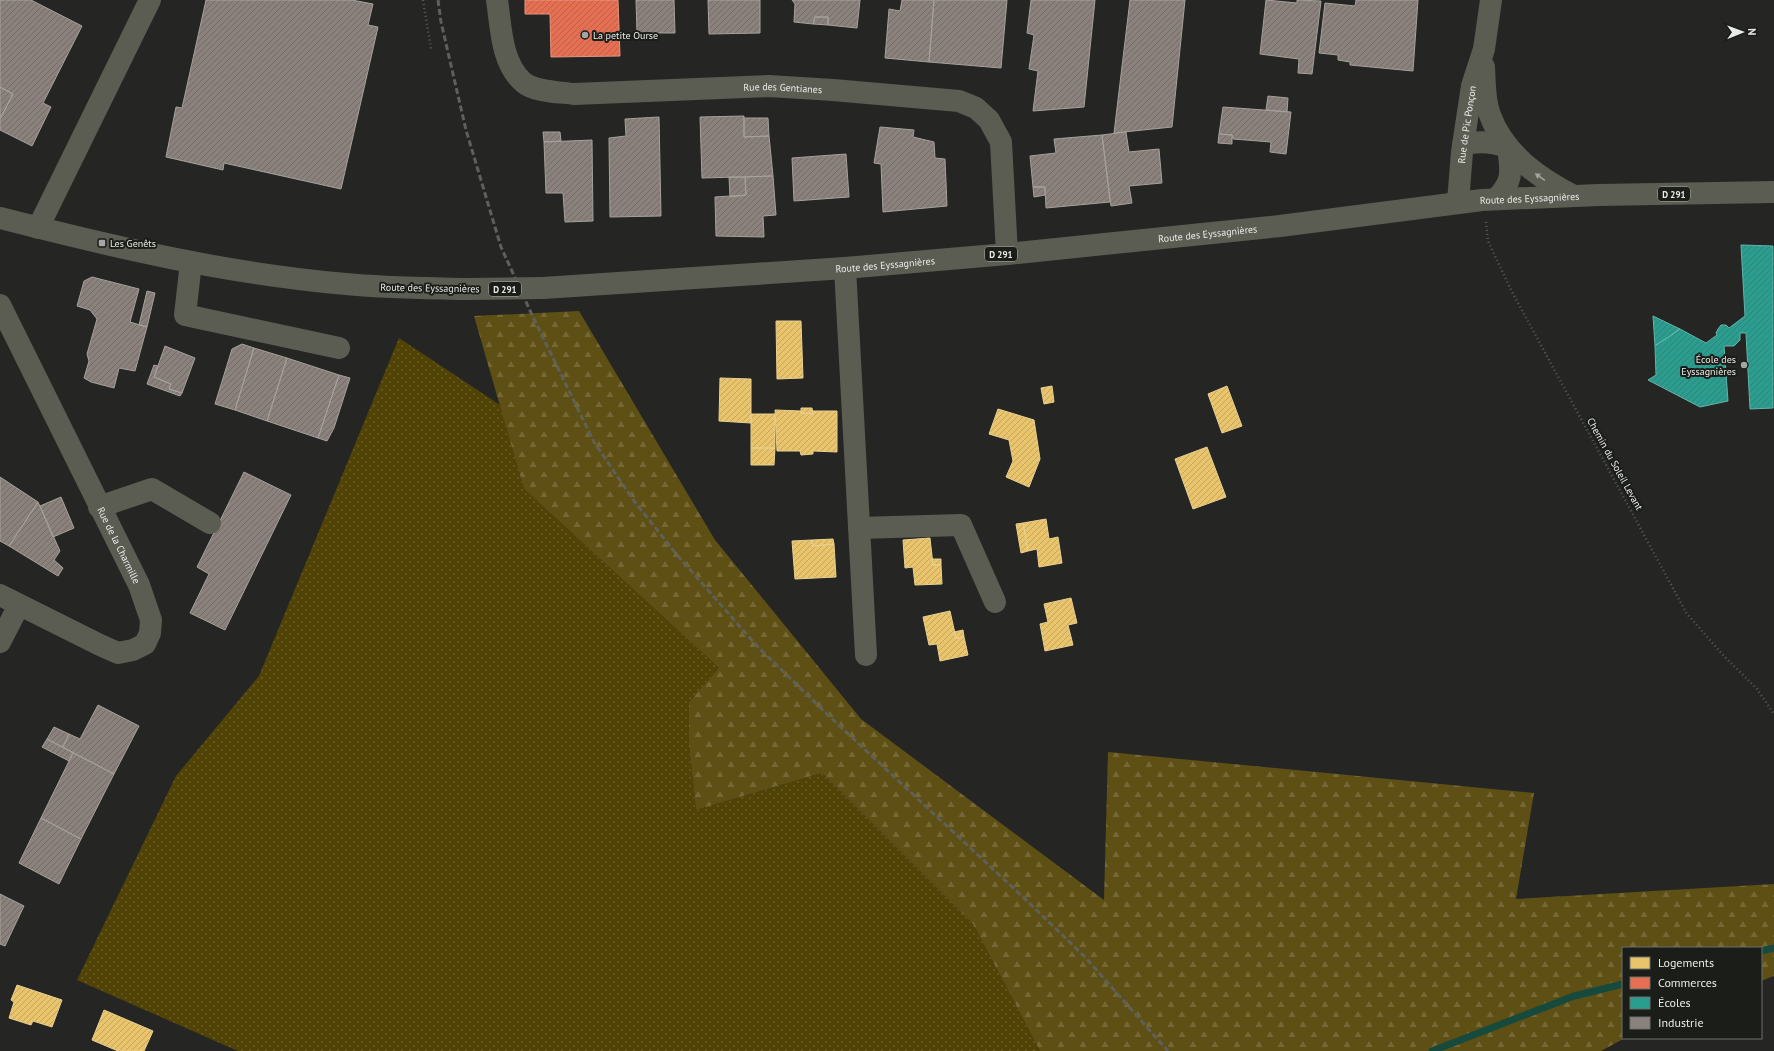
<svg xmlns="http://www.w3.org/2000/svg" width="1774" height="1051" font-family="'PT Sans',sans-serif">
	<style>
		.grass { fill: url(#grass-dots) }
		.forest { fill: url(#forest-firs) }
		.homes { fill: url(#homes-hatch); stroke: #e9d090 }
		.shops { fill: url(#shops-hatch); stroke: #e8947e }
		.schools { fill: url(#schools-hatch); stroke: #63b4aa }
		.industry { fill: url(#industry-hatch); stroke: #a6a19c }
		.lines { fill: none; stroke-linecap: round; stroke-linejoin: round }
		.stream { stroke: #164a3d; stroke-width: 7 }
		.path { stroke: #5a5b54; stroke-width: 2.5; stroke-dasharray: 1 3; stroke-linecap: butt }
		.minor { stroke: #5b5c52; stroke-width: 22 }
		.major { stroke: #5b5d52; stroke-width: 22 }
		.rail { stroke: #5e605a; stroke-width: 3; stroke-dasharray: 6 3; stroke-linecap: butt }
		.major-bridge { stroke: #5b5d52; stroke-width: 22 }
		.oneway { fill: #a2a49d }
		.poi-dot { fill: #a4a6a3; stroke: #1b1d19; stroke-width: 1.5 }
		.labels { text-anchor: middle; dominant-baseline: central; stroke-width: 4; stroke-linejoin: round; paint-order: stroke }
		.shield { fill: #1b1d19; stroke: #abadaa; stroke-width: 1 }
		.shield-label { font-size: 9px; font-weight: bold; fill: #e9ebe8 }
		.poi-label { font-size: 10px; fill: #e9ebe8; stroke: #1b1d19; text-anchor: start }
		.street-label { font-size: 10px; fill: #e9ebe8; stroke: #1b1d19 }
	</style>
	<defs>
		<pattern id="grass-dots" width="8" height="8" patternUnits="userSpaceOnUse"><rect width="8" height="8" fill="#514305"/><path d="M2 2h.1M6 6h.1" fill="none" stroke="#6a5e29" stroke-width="1.8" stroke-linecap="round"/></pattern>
		<pattern id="forest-firs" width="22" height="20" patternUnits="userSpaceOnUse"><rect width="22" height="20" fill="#5e4f14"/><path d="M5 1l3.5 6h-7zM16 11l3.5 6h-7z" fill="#756836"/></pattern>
		<pattern id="homes-hatch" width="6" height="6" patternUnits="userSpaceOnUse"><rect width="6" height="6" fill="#e9c46a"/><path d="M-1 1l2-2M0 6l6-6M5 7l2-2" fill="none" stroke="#c0a461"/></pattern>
		<pattern id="shops-hatch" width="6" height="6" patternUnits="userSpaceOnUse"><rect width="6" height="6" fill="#e76f51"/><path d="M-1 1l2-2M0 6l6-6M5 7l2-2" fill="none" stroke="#b7634e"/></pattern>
		<pattern id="schools-hatch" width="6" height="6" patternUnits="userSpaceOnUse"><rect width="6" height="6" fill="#2a9d8f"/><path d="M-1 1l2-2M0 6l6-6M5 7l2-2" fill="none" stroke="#328379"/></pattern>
		<pattern id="industry-hatch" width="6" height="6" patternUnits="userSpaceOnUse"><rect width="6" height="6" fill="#8a817c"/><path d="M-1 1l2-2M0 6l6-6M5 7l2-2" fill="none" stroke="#726c69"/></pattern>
	</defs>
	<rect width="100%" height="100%" fill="#252624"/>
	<path class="grass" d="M 399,338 L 500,405 L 524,489 L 719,668 L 689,702 L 689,746 L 696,810 L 822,773 L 973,924 L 1040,1051 L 238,1051 L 77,980 L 176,776 L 259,676 Z"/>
	<path class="forest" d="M 579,311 L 715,540 L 861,719 L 1104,900 L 1108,752 L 1534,793 L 1516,899 L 1774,884 L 1774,976 L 1761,981 L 1761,948 L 1623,948 L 1623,1038 L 1625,1038 L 1601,1051 L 1040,1051 L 973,924 L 822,773 L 696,810 L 689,746 L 689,702 L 719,668 L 524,489 L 474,316 Z"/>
	<path class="homes" d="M 776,321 L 801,321 L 803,378 L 777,379 Z
		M 720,378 L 751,379 L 751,423 L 719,421 Z
		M 1052,386 L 1054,402 L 1044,404 L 1041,388 Z
		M 1227,386 L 1242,426 L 1222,433 L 1208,394 Z
		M 801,408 L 812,408 L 813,414 L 801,413 Z
		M 998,409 L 1034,420 L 1040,459 L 1029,487 L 1006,477 L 1013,461 L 1009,440 L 989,434 Z
		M 775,410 L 801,411 L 801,413 L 813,414 L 813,411 L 837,411 L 837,452 L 813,451 L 813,454 L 801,455 L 800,451 L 777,451 Z
		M 751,414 L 775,414 L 775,448 L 751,448 Z
		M 1207,447 L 1226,497 L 1193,509 L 1175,459 Z
		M 751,448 L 775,448 L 774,465 L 751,465 Z
		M 1046,519 L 1049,539 L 1058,537 L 1062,563 L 1039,567 L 1037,549 L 1028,551 L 1023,523 Z
		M 1023,523 L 1028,551 L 1021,553 L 1016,524 Z
		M 930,538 L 933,565 L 941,565 L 942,584 L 915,585 L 913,567 L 905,568 L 903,540 Z
		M 833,539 L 834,544 L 813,546 L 812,540 Z
		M 812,540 L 813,546 L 834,544 L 836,577 L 795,579 L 792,541 Z
		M 932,559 L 941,559 L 941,565 L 933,565 Z
		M 1071,598 L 1077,623 L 1068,625 L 1073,645 L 1045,651 L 1040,624 L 1048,622 L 1044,604 Z
		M 950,611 L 956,638 L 964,637 L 968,655 L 940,661 L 937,644 L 929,645 L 923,617 Z
		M 963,630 L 964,637 L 956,638 L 954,632 Z
		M 17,985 L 62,1000 L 52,1027 L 33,1021 L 31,1025 L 9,1018 L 14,1002 L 11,1000 Z
		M 104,1010 L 153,1031 L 144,1051 L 118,1051 L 92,1040 Z"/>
	<path class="shops" d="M 525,0 L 618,0 L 620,56 L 551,57 L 550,14 L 525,14 Z"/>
	<path class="schools" d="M 1741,245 L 1773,246 L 1773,408 L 1750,409 L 1746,333 L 1740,333 L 1740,340 L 1734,346 L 1724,346 L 1728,401 L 1700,407 L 1648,380 L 1656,375 L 1655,346 L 1680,329 L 1706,343 L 1717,335 L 1716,333 L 1718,329 L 1721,325 L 1726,325 L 1729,328 L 1745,316 Z
		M 1653,316 L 1680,329 L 1655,346 Z"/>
	<path class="industry" d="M 0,0 L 31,0 L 82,26 L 43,103 L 51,107 L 32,146 L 0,130 L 0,119 L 13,94 L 0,87 Z
		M 206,0 L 352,0 L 373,4 L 368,25 L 378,27 L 341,189 L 224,163 L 223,170 L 166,157 L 176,107 L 182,108 Z
		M 636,0 L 674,0 L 675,33 L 637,33 Z
		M 708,0 L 760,0 L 760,33 L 709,34 Z
		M 792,0 L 860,0 L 857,28 L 828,25 L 828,17 L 815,17 L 813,24 L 794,22 L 795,4 Z
		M 902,0 L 934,0 L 929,62 L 885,58 L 889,9 L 900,11 Z
		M 934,0 L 1007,0 L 1001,68 L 929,62 Z
		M 1031,0 L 1095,0 L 1084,107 L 1033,111 L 1038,71 L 1029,69 L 1034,35 L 1027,33 Z
		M 1130,0 L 1185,0 L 1172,127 L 1114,133 Z
		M 1266,0 L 1297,3 L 1297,0 L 1321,1 L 1312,74 L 1298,73 L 1299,59 L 1260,54 Z
		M 1356,0 L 1418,0 L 1413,71 L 1350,65 L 1350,62 L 1338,60 L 1338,55 L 1319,53 L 1325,3 L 1355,6 Z
		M 815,17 L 828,17 L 828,25 L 813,24 Z
		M 0,87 L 13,94 L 0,119 Z
		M 1268,96 L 1288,98 L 1287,112 L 1266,110 Z
		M 1223,107 L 1291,112 L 1286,154 L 1270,152 L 1271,142 L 1233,139 L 1232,135 L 1219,134 Z
		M 744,116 L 744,137 L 769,136 L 773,176 L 702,178 L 700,117 Z
		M 659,117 L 661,216 L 610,217 L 609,138 L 626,136 L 625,119 Z
		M 744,118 L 768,118 L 769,136 L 744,137 Z
		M 880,127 L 914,130 L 913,137 L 934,142 L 935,158 L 945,159 L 947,206 L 883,212 L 881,164 L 874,163 Z
		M 543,132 L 560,132 L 561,141 L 544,142 Z
		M 1126,132 L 1129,152 L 1159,149 L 1162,183 L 1129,186 L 1132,203 L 1111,206 L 1102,135 Z
		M 1219,134 L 1232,135 L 1232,144 L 1218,143 Z
		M 1102,135 L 1110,202 L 1046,208 L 1045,187 L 1033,187 L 1030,156 L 1056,153 L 1054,139 Z
		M 592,140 L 593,221 L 565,222 L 563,193 L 546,193 L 544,142 Z
		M 846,154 L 849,197 L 794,201 L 792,158 Z
		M 773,176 L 776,215 L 763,216 L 764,237 L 716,236 L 715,197 L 746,195 L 745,177 Z
		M 729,177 L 745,177 L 746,195 L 730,197 Z
		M 1033,187 L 1045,187 L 1045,195 L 1034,197 Z
		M 92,277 L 139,289 L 130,322 L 147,327 L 135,371 L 119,368 L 114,388 L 91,382 L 84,378 L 89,361 L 87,354 L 97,319 L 90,310 L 77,306 L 84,281 Z
		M 147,291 L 155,293 L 147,327 L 139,325 Z
		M 242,344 L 254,348 L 235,410 L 215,404 L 232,349 Z
		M 165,346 L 195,358 L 182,393 L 169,389 L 171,384 L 154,377 Z
		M 254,348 L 287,358 L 267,421 L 235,410 Z
		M 287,358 L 339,375 L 318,438 L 267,421 Z
		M 154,365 L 158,366 L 154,377 L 171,384 L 169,389 L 182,393 L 180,396 L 147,384 Z
		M 339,375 L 350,378 L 334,428 L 327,441 L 318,438 Z
		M 244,472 L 291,495 L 225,630 L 190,613 L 209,574 L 197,567 Z
		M 0,477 L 38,502 L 9,546 L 0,541 Z
		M 61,497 L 74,528 L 53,537 L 40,506 Z
		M 38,502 L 60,551 L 54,560 L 63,568 L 58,576 L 9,546 Z
		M 98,705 L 139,726 L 114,774 L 63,747 L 69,734 L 80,739 Z
		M 54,727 L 69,734 L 63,747 L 47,739 Z
		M 47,739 L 73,753 L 69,761 L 42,747 Z
		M 73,753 L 114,774 L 81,839 L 41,818 Z
		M 41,818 L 81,839 L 59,884 L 19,863 Z
		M 0,894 L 24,906 L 5,946 L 0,944 Z"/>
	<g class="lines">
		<path class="stream" d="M 1761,951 L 1774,948
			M 1432,1051 L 1574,996 L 1623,984"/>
		<path class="path" d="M 423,0 L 431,49
			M 1486,222 L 1488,241 L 1511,290 L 1687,614 L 1724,656 L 1757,689 L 1774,714"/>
		<g class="minor">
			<path id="s1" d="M 497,0 C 501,26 501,63 523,82 C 534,92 559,92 574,94 L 769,86 L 833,90 L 959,101 L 976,108 L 989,120 L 1001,142 L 1007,254"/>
			<path d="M 1484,67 C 1485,82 1484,100 1490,115 C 1504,154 1539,178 1574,196"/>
			<path d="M 1463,145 C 1478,140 1493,142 1508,147 C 1511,172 1514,180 1496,199"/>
			<path id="s2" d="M 1458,202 L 1462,152 L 1472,86 L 1484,49 L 1491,0"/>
			<path d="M 38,228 L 150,0"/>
			<path d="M 191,262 L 185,315 L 339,348"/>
			<path d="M 845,268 L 866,655"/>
			<path id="s3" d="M 0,305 L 139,585 L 151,620 L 150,633 L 145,644 L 133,650 L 118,653 L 100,645 L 0,595"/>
			<path d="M 99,507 L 152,489 L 210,523"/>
			<path d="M 859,528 L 961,525 L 995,602"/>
			<path d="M 0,642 L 19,605"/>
		</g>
		<g class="major">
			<path d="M 0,218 C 113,247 229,274 346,284 C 386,288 427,288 467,289"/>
			<path id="s4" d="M 543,288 L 845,268 L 1007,254 L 1280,226 L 1482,200 L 1598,195 L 1774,192"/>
		</g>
		<path class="rail" d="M 438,0 L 441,22 L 466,130 L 501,247 L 532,315 L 594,442 L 634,501 L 677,555 L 758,647 L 830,717 L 1024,898 L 1086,958 L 1168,1051"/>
		<path class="major-bridge" d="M 467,289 L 543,288"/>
	</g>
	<defs><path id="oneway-solid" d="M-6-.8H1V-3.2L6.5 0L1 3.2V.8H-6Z"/></defs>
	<use class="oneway" href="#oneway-solid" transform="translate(1540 177) rotate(-145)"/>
	<g class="poi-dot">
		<circle cx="585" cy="35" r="4"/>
		<rect x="98" y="239" width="8" height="8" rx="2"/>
		<circle cx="1744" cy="365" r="4"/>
	</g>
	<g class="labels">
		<g class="shield">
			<rect x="1658" y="187" width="32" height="14" rx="3"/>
			<rect x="985" y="247" width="32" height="14" rx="3"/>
			<rect x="489" y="282" width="32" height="14" rx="3"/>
		</g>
		<g class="shield-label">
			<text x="1674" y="194">D 291</text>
			<text x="1001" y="254">D 291</text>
			<text x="505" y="289">D 291</text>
		</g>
		<g class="poi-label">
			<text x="593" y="35">La petite Ourse</text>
			<text x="110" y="243">Les Genêts</text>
			<text x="1736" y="359" text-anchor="end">École des<tspan x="1736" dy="12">Eyssagnières</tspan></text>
		</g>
		<g class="street-label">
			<text stroke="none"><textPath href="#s1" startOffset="350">Rue des Gentianes</textPath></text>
			<text stroke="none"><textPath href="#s2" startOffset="78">Rue de Pic Ponçon</textPath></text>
			<text stroke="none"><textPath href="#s4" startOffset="991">Route des Eyssagnières</textPath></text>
			<text stroke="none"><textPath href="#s4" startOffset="667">Route des Eyssagnières</textPath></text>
			<text stroke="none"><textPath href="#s4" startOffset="343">Route des Eyssagnières</textPath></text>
			<text transform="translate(430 288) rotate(1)">Route des Eyssagnières</text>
			<text transform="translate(1615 464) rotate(61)">Chemin du Soleil Levant</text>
			<text stroke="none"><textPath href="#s3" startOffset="268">Rue de la Charmille</textPath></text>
		</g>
	</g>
	<rect x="1622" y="947" width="140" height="92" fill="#1b1d19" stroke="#6d6f6c"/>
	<rect x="1630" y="957" width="20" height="12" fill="#e9c46a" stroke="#6d6f6c"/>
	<text x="1658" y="967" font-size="12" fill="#e9ebe8">Logements</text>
	<rect x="1630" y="977" width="20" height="12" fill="#e76f51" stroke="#6d6f6c"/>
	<text x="1658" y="987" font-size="12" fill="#e9ebe8">Commerces</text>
	<rect x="1630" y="997" width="20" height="12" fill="#2a9d8f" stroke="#6d6f6c"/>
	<text x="1658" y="1007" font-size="12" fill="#e9ebe8">Écoles</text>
	<rect x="1630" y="1017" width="20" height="12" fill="#8a817c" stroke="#6d6f6c"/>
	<text x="1658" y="1027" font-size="12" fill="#e9ebe8">Industrie</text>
	<g transform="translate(1742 32) rotate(89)" stroke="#1b1d19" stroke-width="3" paint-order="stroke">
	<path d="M0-3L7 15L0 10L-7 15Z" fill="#e9ebe8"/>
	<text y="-6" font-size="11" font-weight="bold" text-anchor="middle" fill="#e9ebe8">N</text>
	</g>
</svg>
